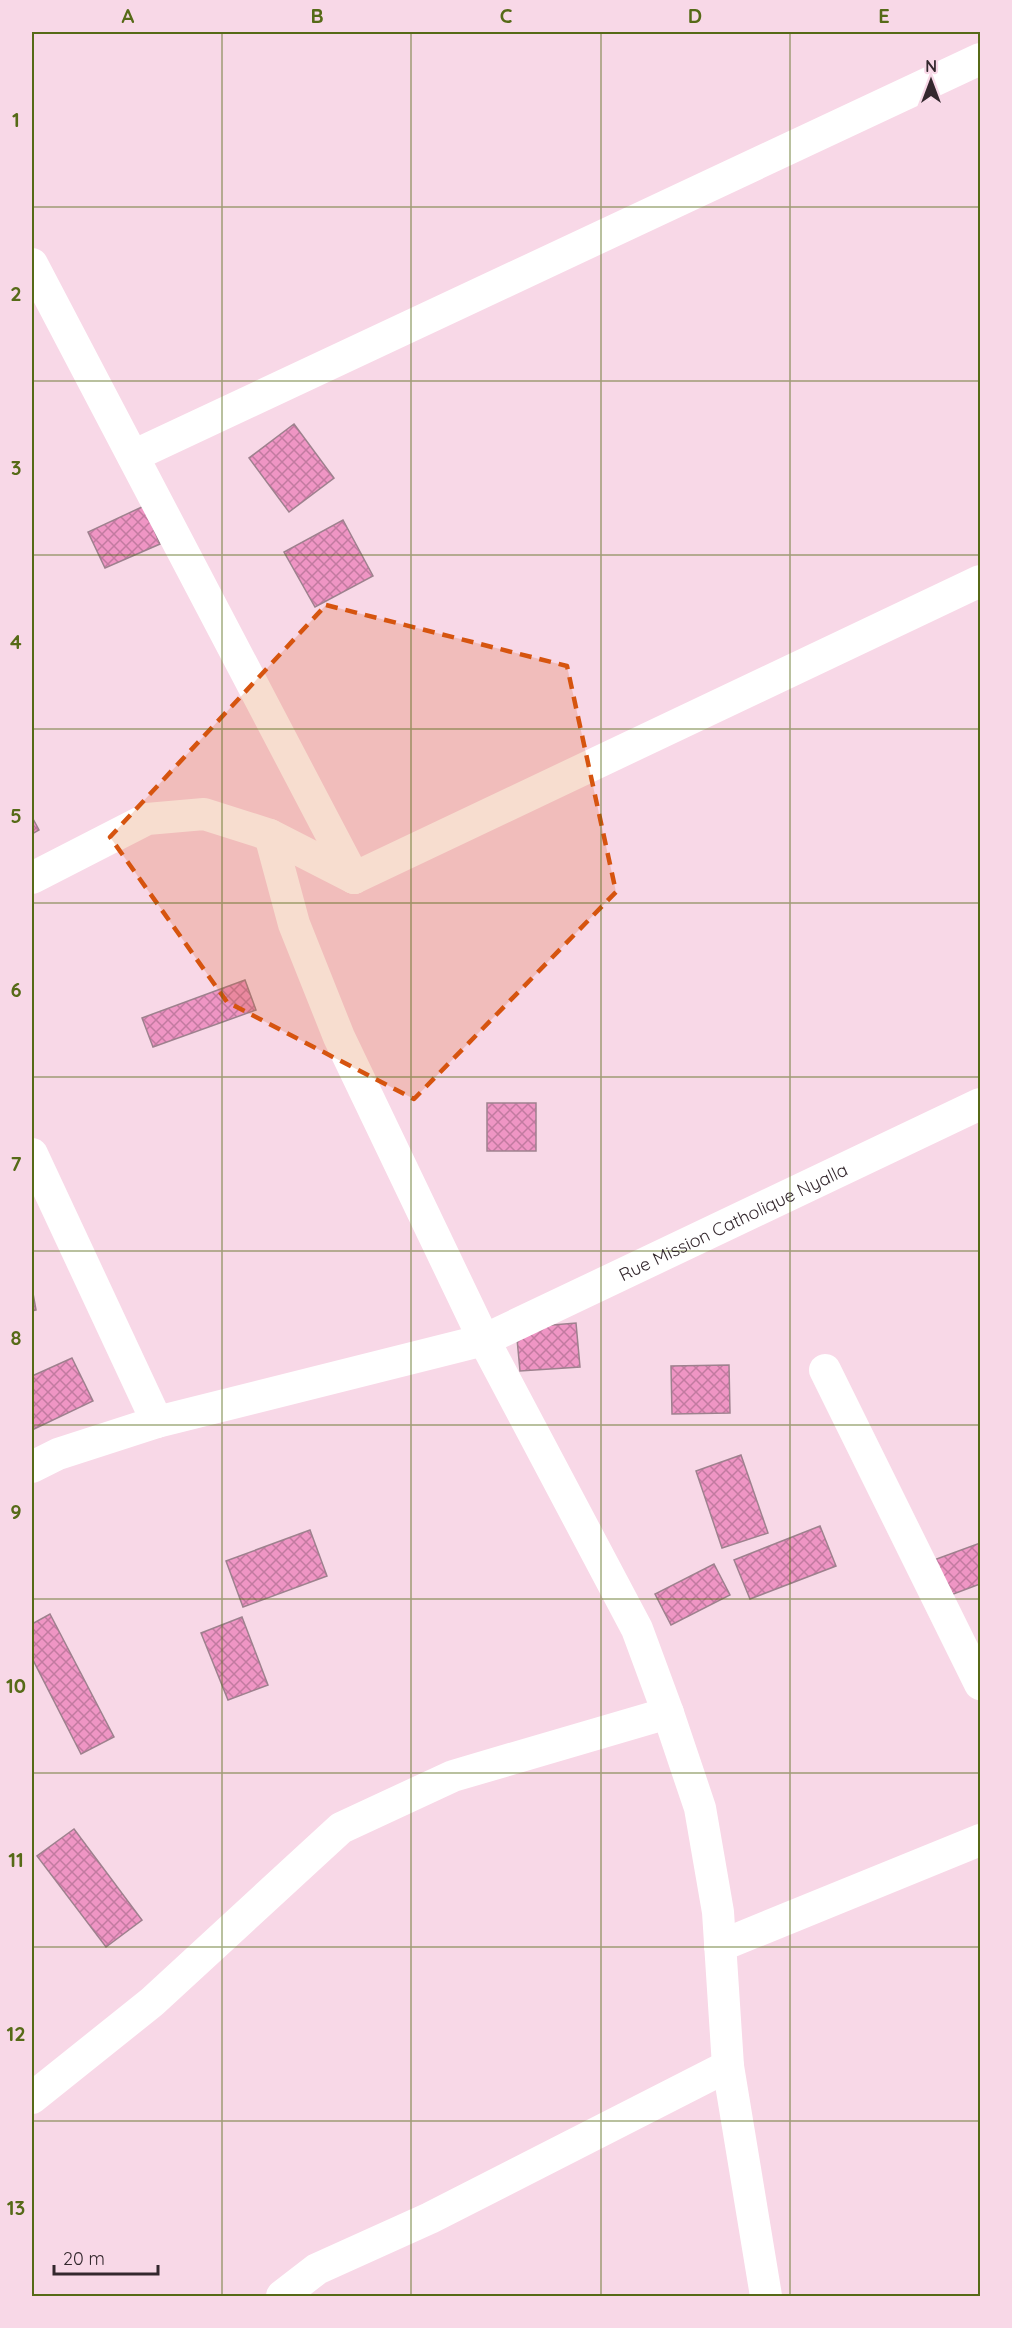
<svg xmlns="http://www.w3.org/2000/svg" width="1012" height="2328" font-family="Quicksand,sans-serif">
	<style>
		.building { fill: url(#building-cross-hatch); stroke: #9e818e; stroke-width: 1.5 }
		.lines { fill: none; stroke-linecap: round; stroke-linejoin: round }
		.street { stroke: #fff; stroke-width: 32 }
		.marked { fill: #d6540f; fill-opacity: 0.2; stroke: #d6540f; stroke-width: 4.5; stroke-dasharray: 12 8; stroke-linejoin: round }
		.grid { fill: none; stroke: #566a17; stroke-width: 1.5; stroke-opacity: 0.55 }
		.labels { text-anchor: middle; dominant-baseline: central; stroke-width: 4.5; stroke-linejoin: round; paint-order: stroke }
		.street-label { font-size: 18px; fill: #34282e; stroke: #f8d8e7 }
		.neatline { fill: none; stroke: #566a17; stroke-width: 2 }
		.grid-label { font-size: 20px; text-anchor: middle; font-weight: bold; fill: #566a17 }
	</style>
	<defs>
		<pattern id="building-cross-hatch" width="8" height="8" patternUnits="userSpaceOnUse" patternTransform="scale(1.5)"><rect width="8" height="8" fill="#ef95c4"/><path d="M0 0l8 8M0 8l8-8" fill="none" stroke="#c27aa0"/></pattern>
	</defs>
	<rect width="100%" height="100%" fill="#f8d8e7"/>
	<path class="building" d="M 294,424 L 334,478 L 289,512 L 249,458 Z
		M 144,506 L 160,544 L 105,568 L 88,532 Z
		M 343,520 L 373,576 L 315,607 L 284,552 Z
		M 32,817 L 39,830 L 32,834 Z
		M 245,980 L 256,1010 L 153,1047 L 142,1018 Z
		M 487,1103 L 536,1103 L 536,1151 L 487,1151 Z
		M 32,1288 L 36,1310 L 32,1311 Z
		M 576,1323 L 580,1367 L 520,1371 L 516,1328 Z
		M 72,1358 L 93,1401 L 32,1430 L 32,1376 Z
		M 729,1365 L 730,1413 L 672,1414 L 671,1366 Z
		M 741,1455 L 768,1533 L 722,1548 L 696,1471 Z
		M 820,1526 L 836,1566 L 750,1599 L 734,1560 Z
		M 310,1530 L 327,1576 L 243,1607 L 226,1561 Z
		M 980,1543 L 980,1584 L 948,1596 L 934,1560 Z
		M 714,1564 L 730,1595 L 671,1625 L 655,1594 Z
		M 50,1614 L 114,1737 L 81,1754 L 32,1658 L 32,1624 Z
		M 242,1617 L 268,1685 L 228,1700 L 201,1633 Z
		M 74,1829 L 142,1920 L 106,1947 L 37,1856 Z"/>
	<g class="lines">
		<g class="street">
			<path d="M 32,264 L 354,878"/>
			<path d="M 133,456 L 980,59"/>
			<path d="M 270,835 L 294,924 L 339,1037 L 484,1340 L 637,1629 L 668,1713 L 700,1808 L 718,1912 L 728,2066 L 766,2296"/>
			<path d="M 32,878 L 147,819 L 204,814 L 270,835 L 354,878"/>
			<path d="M 354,878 L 980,581"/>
			<path d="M 32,1154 L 157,1422"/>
			<path d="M 825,1370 L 980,1684"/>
			<path id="s1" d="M 32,1467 L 58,1454 L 157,1422 L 484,1340 L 980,1104"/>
			<path d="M 720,1946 L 980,1840"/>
			<path d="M 32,2098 L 152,2002 L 341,1828 L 453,1776 L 668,1713"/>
			<path d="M 282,2296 L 317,2269 L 430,2218 L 728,2066"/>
		</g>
	</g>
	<path class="marked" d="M 326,605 L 567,666 L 616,892 L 414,1099 L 227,1002 L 110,837 Z"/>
	<path class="grid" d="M 222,32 L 222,2296M 411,32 L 411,2296M 601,32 L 601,2296M 790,32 L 790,2296M 32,207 L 980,207M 32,381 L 980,381M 32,555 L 980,555M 32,729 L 980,729M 32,903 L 980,903M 32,1077 L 980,1077M 32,1251 L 980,1251M 32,1425 L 980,1425M 32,1599 L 980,1599M 32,1773 L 980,1773M 32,1947 L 980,1947M 32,2121 L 980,2121"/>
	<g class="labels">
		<g class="street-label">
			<text stroke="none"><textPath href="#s1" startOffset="746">Rue Mission Catholique Nyalla</textPath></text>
		</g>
	</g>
	<rect width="1012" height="2328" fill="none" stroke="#f8d8e7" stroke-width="66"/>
	<g transform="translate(931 81)" stroke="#f8d8e7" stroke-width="4.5" paint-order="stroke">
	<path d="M0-4.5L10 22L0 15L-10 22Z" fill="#34282e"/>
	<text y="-9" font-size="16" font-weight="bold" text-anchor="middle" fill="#34282e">N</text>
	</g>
	<path d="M54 2265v9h104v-9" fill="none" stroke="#34282e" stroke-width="3"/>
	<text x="63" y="2265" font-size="18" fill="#34282e" stroke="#f8d8e7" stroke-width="4.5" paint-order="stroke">20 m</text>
	<rect x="33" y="33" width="946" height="2262" class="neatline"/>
	<g class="grid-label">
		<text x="128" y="23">A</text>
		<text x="317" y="23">B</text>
		<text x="506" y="23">C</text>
		<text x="695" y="23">D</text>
		<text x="884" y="23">E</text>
		<text x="16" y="127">1</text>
		<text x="16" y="301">2</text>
		<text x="16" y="475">3</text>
		<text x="16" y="649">4</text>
		<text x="16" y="823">5</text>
		<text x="16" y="997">6</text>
		<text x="16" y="1171">7</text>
		<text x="16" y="1345">8</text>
		<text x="16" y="1519">9</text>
		<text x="16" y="1693">10</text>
		<text x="16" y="1867">11</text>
		<text x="16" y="2041">12</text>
		<text x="16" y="2215">13</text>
	</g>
</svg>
